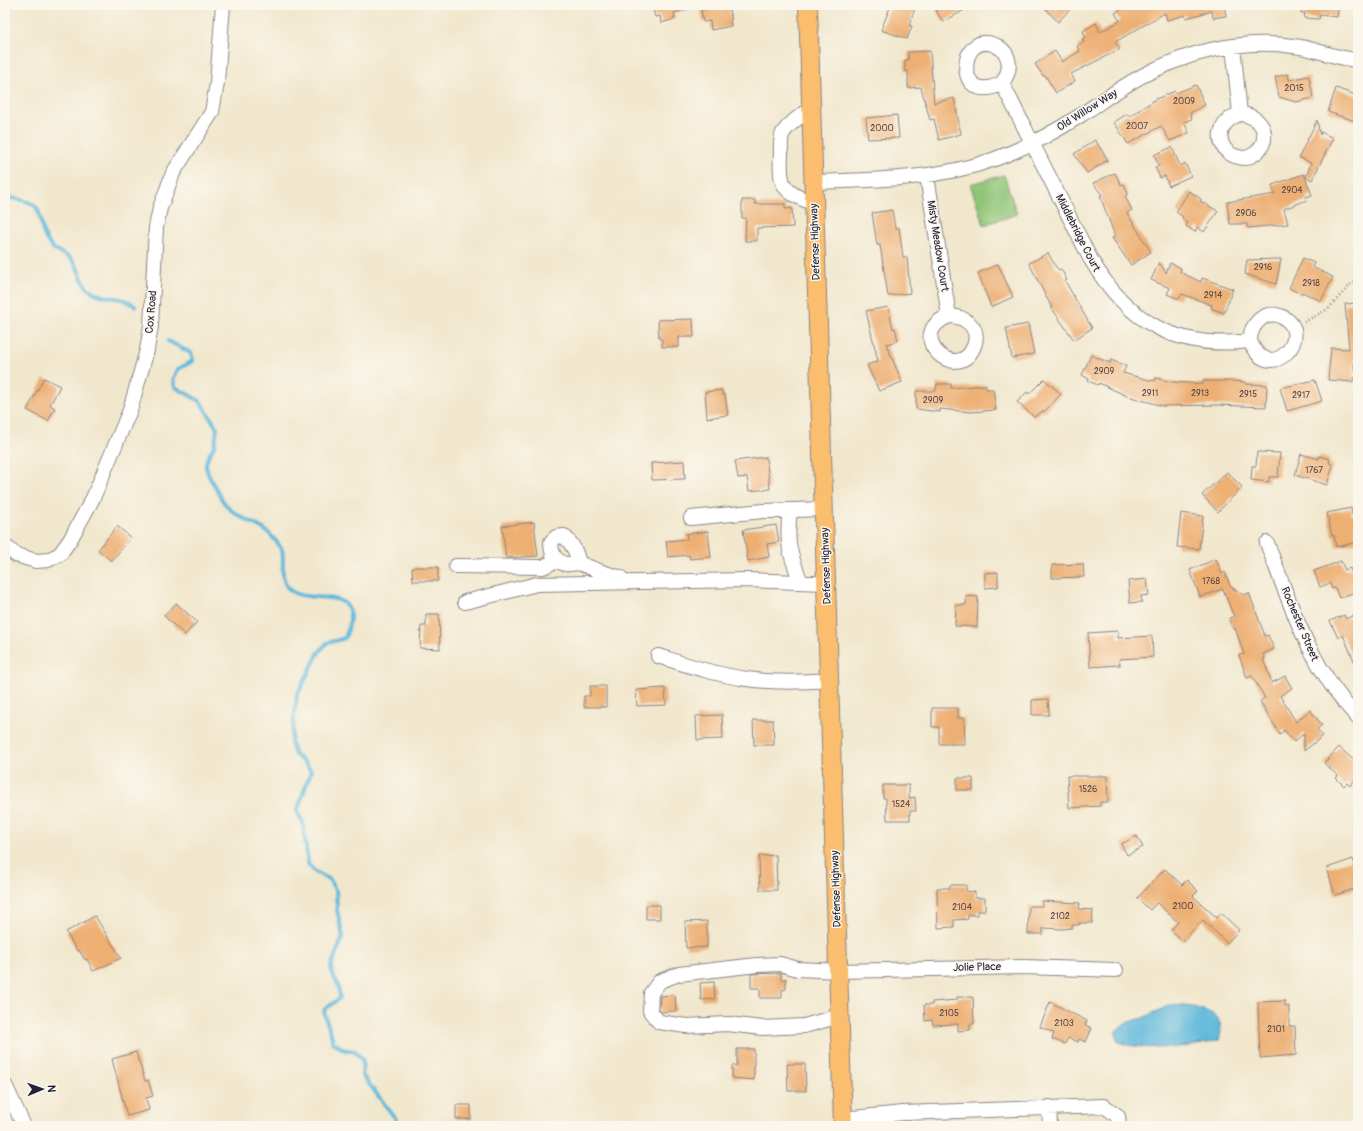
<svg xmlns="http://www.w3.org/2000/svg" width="1363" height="1131" font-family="Pangolin,sans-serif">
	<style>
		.green { fill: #8fc577; stroke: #587459 }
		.water { fill: #5db8db; stroke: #406d8b }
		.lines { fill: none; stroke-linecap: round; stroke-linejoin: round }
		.stream { stroke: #5db8db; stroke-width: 4 }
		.building { fill: #edaf72 }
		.minor-casing { stroke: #8a8484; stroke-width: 16 }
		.major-casing { stroke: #8a8484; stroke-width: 20 }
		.path { stroke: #8a8484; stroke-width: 2.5; stroke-dasharray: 1 3; stroke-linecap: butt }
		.minor { stroke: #fff; stroke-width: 14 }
		.major { stroke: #fbbe6e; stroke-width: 18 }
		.labels { text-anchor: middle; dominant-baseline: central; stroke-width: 3; stroke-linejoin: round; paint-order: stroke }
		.number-label { font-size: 9px; fill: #554549 }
		.street-label { font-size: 11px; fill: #22223b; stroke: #fbf7ec }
	</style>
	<rect width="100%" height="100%" fill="#fbf7ec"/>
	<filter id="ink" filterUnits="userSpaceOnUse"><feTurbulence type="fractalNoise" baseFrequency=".025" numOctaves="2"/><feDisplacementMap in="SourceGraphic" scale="8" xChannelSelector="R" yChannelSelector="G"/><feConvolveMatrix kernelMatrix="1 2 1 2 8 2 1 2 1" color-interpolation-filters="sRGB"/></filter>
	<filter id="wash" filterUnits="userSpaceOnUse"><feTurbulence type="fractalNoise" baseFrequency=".012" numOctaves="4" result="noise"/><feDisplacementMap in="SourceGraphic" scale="16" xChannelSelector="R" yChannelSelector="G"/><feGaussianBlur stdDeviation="0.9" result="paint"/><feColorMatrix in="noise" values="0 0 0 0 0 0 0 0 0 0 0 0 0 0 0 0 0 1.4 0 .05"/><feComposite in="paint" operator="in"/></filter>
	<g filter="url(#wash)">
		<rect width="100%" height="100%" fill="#f1e7cd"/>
		<path class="green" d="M 1004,175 L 1017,214 L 984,225 L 970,184 Z"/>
		<path class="water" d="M 1170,1005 C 1193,1006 1230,1009 1219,1040 C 1195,1048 1139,1052 1117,1041 L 1116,1031 L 1125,1023 L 1143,1018 Z"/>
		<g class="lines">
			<path class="stream" d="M 5,198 C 55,200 31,221 50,245 C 55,252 67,254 73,261 C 82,272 80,286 95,293 C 109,300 122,295 135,306
				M 168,341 L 191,353 L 193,361 L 178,369 L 173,379 L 175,387 L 200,401 L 217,428 C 216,434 216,441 214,446 C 211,453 206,457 206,465 C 206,471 211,480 214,485 C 219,495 225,507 235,513 C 249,523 265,526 275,540 C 277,543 281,547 282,550 C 285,562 279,577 288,588 C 305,609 368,578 345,638 L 327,643 L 319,652 L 297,695 L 291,743 L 295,755 L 305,763 L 311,771 L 297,811 L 303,823 L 308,864 L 315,872 L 329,879 L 336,891 L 337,910 L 343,937 L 331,966 L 332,974 L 338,984 L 340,998 L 324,1010 C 325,1021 331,1030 333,1042 L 345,1050 L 355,1051 L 363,1061 L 362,1075 L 396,1119 L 399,1126"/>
		</g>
		<g id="blocks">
			<path class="building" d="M 652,5 L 687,5 L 688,9 L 674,13 L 675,19 L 661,23 L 660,16 L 655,17 Z
				M 727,5 L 732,19 L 730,20 L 731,26 L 711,30 L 710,21 L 703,22 L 701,10 Z
				M 891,5 L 916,5 L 909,25 L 912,26 L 907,39 L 881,30 Z
				M 933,5 L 973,5 L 943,22 Z
				M 1042,5 L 1074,5 L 1058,22 Z
				M 1129,5 L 1224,5 L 1226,16 L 1213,18 L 1212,11 L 1186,18 L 1185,15 L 1167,20 L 1165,13 L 1115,42 L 1120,49 L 1071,74 L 1075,81 L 1056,93 L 1045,75 L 1043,76 L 1035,64 L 1055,51 L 1062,62 L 1080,51 L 1077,46 L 1084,42 L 1082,39 L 1086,38 L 1083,31 L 1096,23 L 1100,32 L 1120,21 L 1115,13 Z
				M 1302,5 L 1339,5 L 1337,17 L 1320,15 L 1319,19 L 1304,18 L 1305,13 L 1301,13 Z
				M 930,51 L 934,103 L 954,98 L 961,134 L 939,140 L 934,119 L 930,120 L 921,87 L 908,88 L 908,71 L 905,71 L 905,60 L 908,60 L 908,52 Z
				M 1288,74 L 1289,80 L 1309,76 L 1313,98 L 1296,102 L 1279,97 L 1275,77 Z
				M 1196,85 L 1205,105 L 1190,113 L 1192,119 L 1184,122 L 1189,133 L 1170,141 L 1161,126 L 1128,144 L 1114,122 L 1127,114 L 1130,116 L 1156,99 L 1175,91 L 1176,93 Z
				M 1336,88 L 1358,96 L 1358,122 L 1328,112 Z
				M 897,115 L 899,138 L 868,139 L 866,118 Z
				M 1317,120 L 1320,135 L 1321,132 L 1333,138 L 1312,180 L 1306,177 L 1311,163 L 1299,157 Z
				M 1095,140 L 1108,160 L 1087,173 L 1074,154 Z
				M 1172,147 L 1180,166 L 1185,163 L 1191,176 L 1169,186 L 1165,176 L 1160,178 L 1155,167 L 1159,166 L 1154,155 Z
				M 1115,173 L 1121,185 L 1124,184 L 1128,194 L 1125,196 L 1132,210 L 1127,213 L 1151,252 L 1131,265 L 1112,238 L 1115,236 L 1100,196 L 1102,195 L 1093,183 Z
				M 1304,174 L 1312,195 L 1306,197 L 1307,200 L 1284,209 L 1288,224 L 1248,228 L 1247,224 L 1230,224 L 1227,202 L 1275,194 L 1272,185 Z
				M 1189,191 L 1201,199 L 1200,201 L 1218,211 L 1204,232 L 1197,227 L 1195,232 L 1186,226 L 1187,223 L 1182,219 L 1183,217 L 1176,212 Z
				M 742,200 L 755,200 L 755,204 L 785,204 L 785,209 L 792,208 L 793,227 L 757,228 L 757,241 L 745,241 L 746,218 L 742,218 Z
				M 892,210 L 895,228 L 899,228 L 903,257 L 907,257 L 910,293 L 888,296 L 880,245 L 877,245 L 872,213 Z
				M 1048,253 L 1056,267 L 1059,270 L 1061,269 L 1067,280 L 1065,281 L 1092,328 L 1074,340 L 1053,310 L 1029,263 Z
				M 1303,258 L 1314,263 L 1312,267 L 1333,277 L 1321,301 L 1302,292 L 1301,294 L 1289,288 Z
				M 1281,259 L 1276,284 L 1245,274 L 1247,260 Z
				M 1159,262 L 1166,273 L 1170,263 L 1181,268 L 1180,272 L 1201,282 L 1202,278 L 1233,289 L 1224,313 L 1211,308 L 1212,305 L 1182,294 L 1179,299 L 1167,294 L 1170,288 L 1151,280 Z
				M 998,264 L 1013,297 L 991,307 L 978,273 Z
				M 1358,303 L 1358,354 L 1355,354 L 1353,382 L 1328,380 L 1331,348 L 1349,349 L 1345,304 Z
				M 888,307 L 893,329 L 895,328 L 898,341 L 886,344 L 902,382 L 879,391 L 867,365 L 878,361 L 866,311 Z
				M 693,319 L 694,337 L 679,337 L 679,347 L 662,347 L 662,339 L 659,339 L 658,320 Z
				M 1028,324 L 1034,354 L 1012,358 L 1006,328 Z
				M 1091,355 L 1110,363 L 1111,360 L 1126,366 L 1123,373 L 1149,380 L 1155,381 L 1156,378 L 1172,382 L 1203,384 L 1203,381 L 1231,381 L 1245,382 L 1245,384 L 1267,385 L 1266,407 L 1217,405 L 1163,406 L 1127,396 L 1099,383 L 1098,385 L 1088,381 L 1089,379 L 1082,375 Z
				M 44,378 L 60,386 L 50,405 L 55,408 L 48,421 L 27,410 Z
				M 1044,379 L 1061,394 L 1044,412 L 1043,411 L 1034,417 L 1017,402 L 1027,392 L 1029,394 Z
				M 1315,380 L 1322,401 L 1287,411 L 1280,388 Z
				M 937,384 L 951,384 L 951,388 L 986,385 L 986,389 L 993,389 L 996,410 L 971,412 L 940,409 L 940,412 L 916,409 L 916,391 L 936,391 Z
				M 722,390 L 723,395 L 725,395 L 728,415 L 707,418 L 705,392 Z
				M 1257,452 L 1280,453 L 1278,477 L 1269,477 L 1269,482 L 1251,480 L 1252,466 L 1256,466 Z
				M 1301,454 L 1319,459 L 1319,456 L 1330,459 L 1329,463 L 1333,465 L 1327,485 L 1295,475 Z
				M 766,457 L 770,489 L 749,491 L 747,477 L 738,478 L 735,461 Z
				M 684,461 L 685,479 L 652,480 L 651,463 Z
				M 1227,472 L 1242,487 L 1218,512 L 1202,495 Z
				M 1351,508 L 1352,515 L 1358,514 L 1358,524 L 1354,525 L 1358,542 L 1336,547 L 1334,535 L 1332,536 L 1327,513 Z
				M 1181,513 L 1203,516 L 1199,549 L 1177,547 Z
				M 534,522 L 538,556 L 506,558 L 502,526 Z
				M 776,525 L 779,542 L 767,544 L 769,557 L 748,561 L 743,530 Z
				M 117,526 L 131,538 L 111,561 L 98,550 Z
				M 708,531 L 711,557 L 690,559 L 689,555 L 668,557 L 666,541 L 687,539 L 686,534 Z
				M 1216,559 L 1222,574 L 1225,572 L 1230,586 L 1243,595 L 1249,593 L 1265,636 L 1268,635 L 1274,649 L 1263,654 L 1265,658 L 1263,659 L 1272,683 L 1285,676 L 1292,688 L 1280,696 L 1296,722 L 1310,710 L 1322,725 L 1317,729 L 1323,736 L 1304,751 L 1304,733 L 1294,742 L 1284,730 L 1280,735 L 1260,701 L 1265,698 L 1252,676 L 1247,678 L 1239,655 L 1244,654 L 1235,628 L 1233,629 L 1229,618 L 1234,617 L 1223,589 L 1200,597 L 1190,570 Z
				M 1341,561 L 1345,570 L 1350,568 L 1358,591 L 1339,598 L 1335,588 L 1332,589 L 1330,583 L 1320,587 L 1314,571 Z
				M 1083,564 L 1084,577 L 1052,578 L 1052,565 Z
				M 415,567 L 438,567 L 438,581 L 413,581 L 412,569 Z
				M 998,572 L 998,587 L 985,588 L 985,573 Z
				M 1147,579 L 1149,595 L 1141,596 L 1142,602 L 1130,603 L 1128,581 Z
				M 966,596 L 978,597 L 977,627 L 955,626 L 956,605 L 966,605 Z
				M 176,603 L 197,622 L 185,635 L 164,616 Z
				M 1358,613 L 1358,670 L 1343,635 L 1338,638 L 1330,621 L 1344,615 L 1346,619 Z
				M 426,614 L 439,614 L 440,649 L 420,648 L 421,626 L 426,626 Z
				M 1118,631 L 1118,638 L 1152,636 L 1153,657 L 1119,659 L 1120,665 L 1090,667 L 1088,633 Z
				M 590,686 L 606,686 L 606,707 L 584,707 L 584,696 L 590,696 Z
				M 665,688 L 666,705 L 637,706 L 636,690 Z
				M 1048,699 L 1049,715 L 1032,715 L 1032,700 Z
				M 932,708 L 958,708 L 958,718 L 964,718 L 965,744 L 939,744 L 939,727 L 932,727 Z
				M 722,715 L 723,739 L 697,740 L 696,716 Z
				M 753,720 L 773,720 L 774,745 L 754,745 Z
				M 1339,747 L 1358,764 L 1358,776 L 1350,786 L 1347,783 L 1344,786 L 1336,778 L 1338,776 L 1324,763 Z
				M 1067,776 L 1107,776 L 1108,802 L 1100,802 L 1100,806 L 1069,808 Z
				M 957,778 L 973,778 L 973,790 L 957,790 Z
				M 883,785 L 909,785 L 909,798 L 915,797 L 916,811 L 910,811 L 910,820 L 887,820 L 886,798 L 883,798 Z
				M 1137,836 L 1143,847 L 1127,855 L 1121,844 Z
				M 776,855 L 777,890 L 760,890 L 759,856 Z
				M 1353,859 L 1358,875 L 1358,888 L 1335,895 L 1327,868 Z
				M 1165,869 L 1182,885 L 1187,880 L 1198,891 L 1193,896 L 1217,918 L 1221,913 L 1239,930 L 1227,943 L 1203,920 L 1183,941 L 1171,930 L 1178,922 L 1157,903 L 1150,910 L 1137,898 Z
				M 950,885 L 966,885 L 966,891 L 975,892 L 975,898 L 985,898 L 985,911 L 977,911 L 977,915 L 968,915 L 968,919 L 954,920 L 954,927 L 938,928 L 937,888 L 950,888 Z
				M 1042,901 L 1080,903 L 1079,909 L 1093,910 L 1092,923 L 1079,923 L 1079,925 L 1072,925 L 1072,928 L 1062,929 L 1043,928 L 1043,934 L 1028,934 L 1029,906 L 1042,906 Z
				M 646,905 L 660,905 L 660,919 L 646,919 Z
				M 95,916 L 121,958 L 93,971 L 87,959 L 85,960 L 79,950 L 77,951 L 66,932 Z
				M 707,921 L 707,947 L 686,948 L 685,922 Z
				M 781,973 L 781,979 L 786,979 L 786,989 L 782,990 L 782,998 L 760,998 L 760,988 L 751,988 L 751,974 Z
				M 714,982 L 715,999 L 701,1000 L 700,983 Z
				M 675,995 L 676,1011 L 661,1012 L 659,1009 L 660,996 Z
				M 957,997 L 973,997 L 974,1024 L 970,1024 L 970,1030 L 958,1031 L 958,1024 L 933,1025 L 932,1020 L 925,1021 L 924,1005 L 932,1005 L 932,1002 L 957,1000 Z
				M 1285,1001 L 1285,1006 L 1289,1006 L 1289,1026 L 1295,1026 L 1296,1055 L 1260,1058 L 1258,1002 Z
				M 1050,1002 L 1087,1021 L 1085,1025 L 1092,1028 L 1086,1042 L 1079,1039 L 1078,1042 L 1068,1038 L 1065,1044 L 1052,1039 L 1054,1033 L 1040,1027 Z
				M 737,1049 L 754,1049 L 754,1080 L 732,1078 L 732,1066 L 737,1066 Z
				M 136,1052 L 145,1081 L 148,1080 L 153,1096 L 146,1098 L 149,1110 L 127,1116 L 112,1059 Z
				M 787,1064 L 805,1064 L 806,1091 L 788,1091 Z
				M 456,1105 L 471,1105 L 471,1119 L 456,1119 Z"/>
		</g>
	</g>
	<g filter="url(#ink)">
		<use href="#blocks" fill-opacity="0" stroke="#8a8484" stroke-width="1"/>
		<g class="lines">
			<g class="minor-casing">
				<path id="minor" d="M 1233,46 L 1240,114 C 1211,123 1216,158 1246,158 C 1273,149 1269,116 1240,114
					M 1002,83 C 954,109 957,29 995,45 C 1012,53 1012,70 1002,83 L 1090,258 C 1127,322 1176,350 1250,341 C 1269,389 1319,332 1280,316 C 1264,310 1250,325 1250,341
					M 811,109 C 801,116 790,122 783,133 C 780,138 781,148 781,154 C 779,188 783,191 814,204
					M 927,176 L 949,316 C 902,335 958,386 974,346 C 981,328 965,316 949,316
					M 813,182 C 875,180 937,180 995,159 C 1025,148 1055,132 1081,115 C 1104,100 1126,83 1150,72 C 1176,59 1204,50 1233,46 C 1253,43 1274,43 1293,46 C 1315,48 1336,59 1358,60
					M 790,510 C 786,541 789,553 801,582
					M 691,518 L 763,511 L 824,509
					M 1267,543 C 1292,608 1309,666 1358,718
					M 5,546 L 16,555 L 36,561 L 48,560 L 60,554 L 70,540 L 93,498 L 130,410 L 147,350 L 151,326 L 156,227 L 160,208 L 173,173 L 212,112 L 217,83 L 223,5
					M 579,563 C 576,551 573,545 564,536 L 556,537 L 551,542 C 551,552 554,561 565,564 C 570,565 576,562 581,564 C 595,569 605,574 620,577
					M 456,566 L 543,567 L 557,560
					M 465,602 L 537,584 L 746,580 L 826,583
					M 658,656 C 687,665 717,675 747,679 C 774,683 802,682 829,680
					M 840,1016 L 804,1026 L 762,1028 L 728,1024 L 686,1026 L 659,1022 L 650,1011 L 651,993 L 660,981 L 679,974 L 757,965 L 780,964 L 798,969 L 839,971 L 1024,967 L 1116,970
					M 5,1085 L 24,1126
					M 1049,1107 L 1050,1126
					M 843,1119 L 903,1113 L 1104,1106 L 1118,1116 L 1119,1126"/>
			</g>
			<g class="major-casing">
				<path id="major" d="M 808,5 L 843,1126"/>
			</g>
			<path class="path" d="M 1304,322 L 1328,309 L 1351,284 L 1358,281"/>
			<use href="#minor" class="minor"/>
			<use href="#major" class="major"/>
		</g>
	</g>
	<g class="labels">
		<g class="number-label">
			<text x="1294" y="88">2015</text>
			<text x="1184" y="101">2009</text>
			<text x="1137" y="126">2007</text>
			<text x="882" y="128">2000</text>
			<text x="1292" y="190">2904</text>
			<text x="1246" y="213">2906</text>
			<text x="1263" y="267">2916</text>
			<text x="1311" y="283">2918</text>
			<text x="1213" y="295">2914</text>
			<text x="1104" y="371">2909</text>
			<text x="1150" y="393">2911</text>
			<text x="1200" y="393">2913</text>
			<text x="1248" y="394">2915</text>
			<text x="1301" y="395">2917</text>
			<text x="933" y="400">2909</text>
			<text x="1314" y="470">1767</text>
			<text x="1211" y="581">1768</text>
			<text x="1088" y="789">1526</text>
			<text x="901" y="804">1524</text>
			<text x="1183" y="906">2100</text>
			<text x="962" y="907">2104</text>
			<text x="1060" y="916">2102</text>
			<text x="949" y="1013">2105</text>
			<text x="1064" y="1023">2103</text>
			<text x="1276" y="1029">2101</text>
		</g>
		<g class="street-label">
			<text transform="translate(1087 110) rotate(-32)">Old Willow Way</text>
			<text transform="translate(1078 233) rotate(63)">Middlebridge Court</text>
			<text transform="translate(815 242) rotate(-92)">Defense Highway</text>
			<text transform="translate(938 246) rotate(81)">Misty Meadow Court</text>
			<text transform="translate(151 312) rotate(-85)">Cox Road</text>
			<text transform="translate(826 566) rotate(-92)">Defense Highway</text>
			<text transform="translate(1300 624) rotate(67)">Rochester Street</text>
			<text transform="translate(836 889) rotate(-92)">Defense Highway</text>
			<text transform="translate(977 967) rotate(-1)">Jolie Place</text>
		</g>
	</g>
	<rect width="1363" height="1131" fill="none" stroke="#fbf7ec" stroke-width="20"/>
	<g transform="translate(42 1089) rotate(88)" stroke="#fbf7ec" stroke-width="3" paint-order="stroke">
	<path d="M0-3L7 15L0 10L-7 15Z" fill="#22223b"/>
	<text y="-6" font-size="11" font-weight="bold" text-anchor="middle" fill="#22223b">N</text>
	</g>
</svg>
